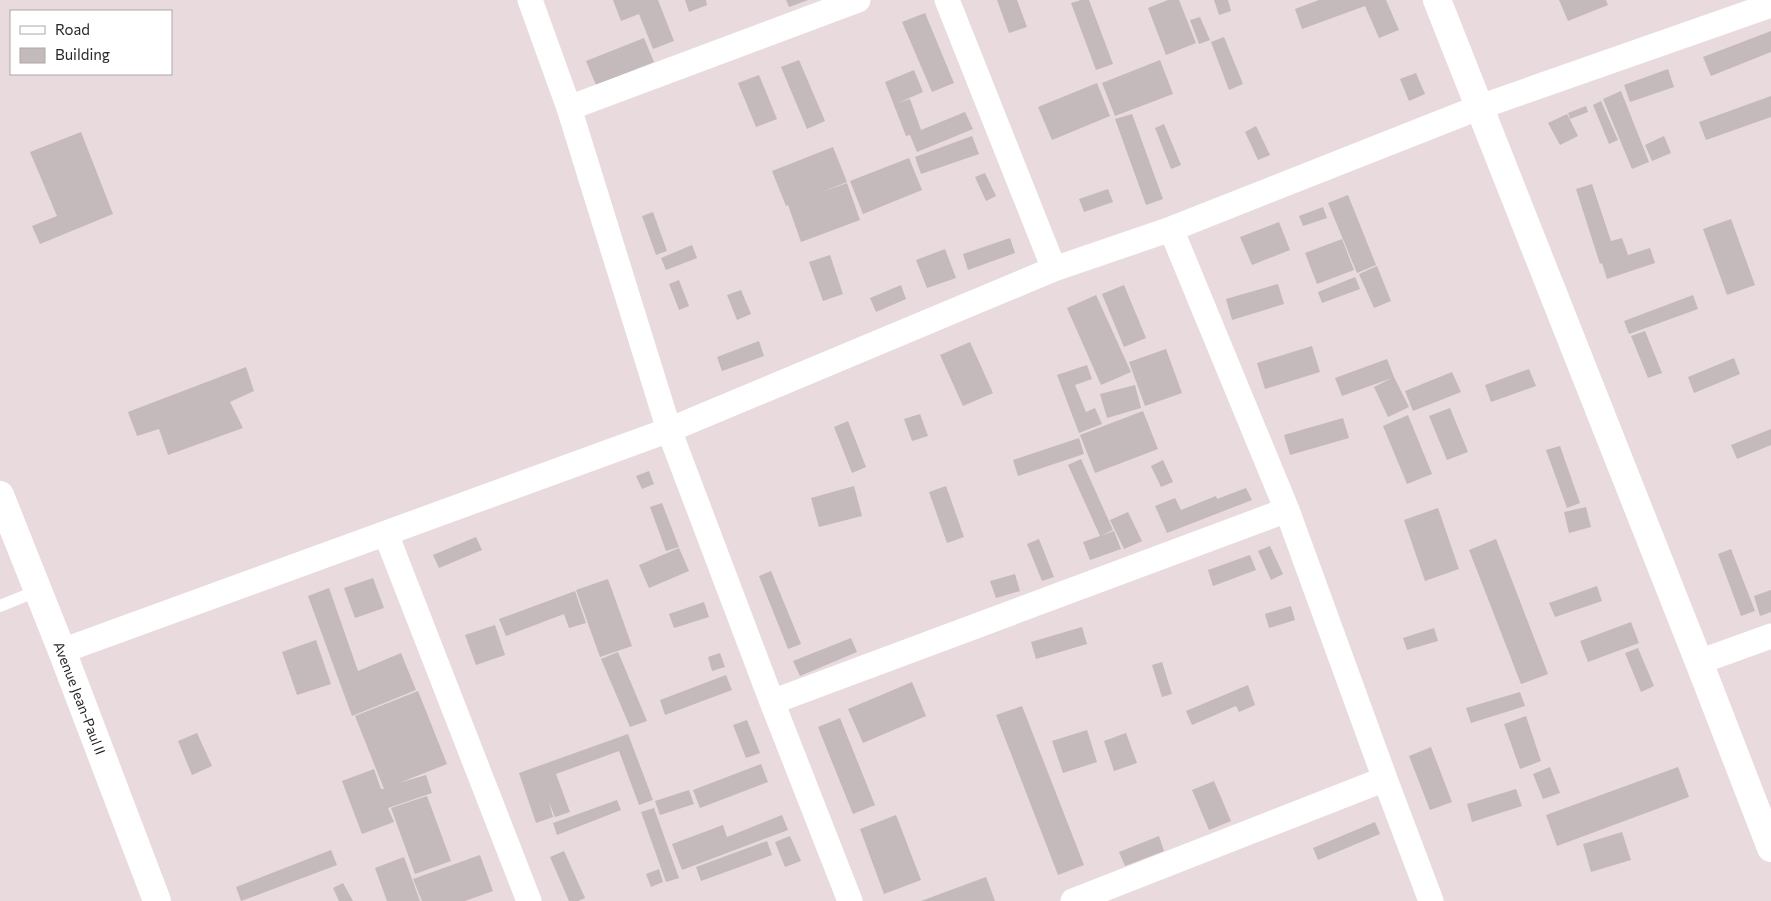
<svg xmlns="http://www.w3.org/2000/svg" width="1771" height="901" font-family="Commissioner,sans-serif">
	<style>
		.building { fill: #c4b9bb }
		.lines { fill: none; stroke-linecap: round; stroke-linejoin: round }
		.service { stroke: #fff; stroke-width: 12 }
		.minor { stroke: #fff; stroke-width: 25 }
		.tertiary { stroke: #fff; stroke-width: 28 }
		.labels { text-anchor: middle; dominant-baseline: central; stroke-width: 4; stroke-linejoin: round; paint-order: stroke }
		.street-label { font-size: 14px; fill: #272727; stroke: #fff }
	</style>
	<rect width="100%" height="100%" fill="#e8dadd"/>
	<path class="building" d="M 613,0 L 658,0 L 674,41 L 653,49 L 639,14 L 621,21 Z
		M 685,0 L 706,0 L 707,5 L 689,12 Z
		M 786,0 L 808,0 L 789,7 Z
		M 997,0 L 1017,0 L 1027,27 L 1009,33 Z
		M 1081,0 L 1089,0 L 1113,64 L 1096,70 L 1071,3 Z
		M 1168,0 L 1179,0 L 1196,43 L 1166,55 L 1148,8 Z
		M 1214,0 L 1228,0 L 1231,11 L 1219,15 Z
		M 1319,0 L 1386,0 L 1399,30 L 1379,38 L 1365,6 L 1302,29 L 1295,9 Z
		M 1559,0 L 1606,0 L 1608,5 L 1568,21 Z
		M 925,13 L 954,83 L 932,92 L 902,22 Z
		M 1200,17 L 1210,40 L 1199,44 L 1190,20 Z
		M 1771,31 L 1771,52 L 1711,76 L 1703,57 Z
		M 1224,37 L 1243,84 L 1229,90 L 1211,42 Z
		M 644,38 L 654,62 L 596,85 L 586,61 Z
		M 799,60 L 825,121 L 807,129 L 781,67 Z
		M 1160,60 L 1173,94 L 1115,116 L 1102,83 Z
		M 1668,69 L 1674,87 L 1630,102 L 1624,85 Z
		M 914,70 L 923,92 L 898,103 L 910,99 L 921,130 L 965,112 L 973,129 L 917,152 L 910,135 L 906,136 L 885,82 Z
		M 1416,73 L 1425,94 L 1409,101 L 1400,79 Z
		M 759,75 L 777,119 L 756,127 L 738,83 Z
		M 1097,83 L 1110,116 L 1052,140 L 1038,107 Z
		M 1621,91 L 1649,162 L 1632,169 L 1603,99 Z
		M 1771,96 L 1771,117 L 1706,140 L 1699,122 Z
		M 1601,101 L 1618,140 L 1609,144 L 1593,105 Z
		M 1586,106 L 1588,112 L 1570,119 L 1568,113 Z
		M 1132,114 L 1163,199 L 1146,205 L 1115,119 Z
		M 1567,114 L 1578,136 L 1560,145 L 1548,123 Z
		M 1164,124 L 1181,165 L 1171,169 L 1155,128 Z
		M 1256,126 L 1270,155 L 1258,160 L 1245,132 Z
		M 81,132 L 113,214 L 40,244 L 32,226 L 57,216 L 30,152 Z
		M 972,136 L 979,154 L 921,174 L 915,157 Z
		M 1664,136 L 1671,153 L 1652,161 L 1645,145 Z
		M 833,147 L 847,182 L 819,193 L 847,183 L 860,220 L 801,242 L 788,205 L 786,206 L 772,171 Z
		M 909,158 L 922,190 L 863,214 L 850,181 Z
		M 985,173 L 996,196 L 986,201 L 975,177 Z
		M 1592,184 L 1611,241 L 1622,238 L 1628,255 L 1650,248 L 1655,263 L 1607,279 L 1602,263 L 1600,264 L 1576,189 Z
		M 1108,189 L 1113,202 L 1084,212 L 1079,199 Z
		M 1348,195 L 1376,265 L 1357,273 L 1328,203 Z
		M 1323,207 L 1327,218 L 1303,226 L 1299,216 Z
		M 653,212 L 667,251 L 656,255 L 642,216 Z
		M 1731,219 L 1755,285 L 1727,295 L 1703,229 Z
		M 1279,222 L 1290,250 L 1252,265 L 1240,237 Z
		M 1010,238 L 1015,253 L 968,270 L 963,254 Z
		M 1342,239 L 1354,270 L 1317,284 L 1305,253 Z
		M 692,245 L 697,258 L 666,270 L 661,258 Z
		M 945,249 L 956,278 L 927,288 L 916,260 Z
		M 830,255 L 843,294 L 823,301 L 809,262 Z
		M 1377,266 L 1391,301 L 1374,308 L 1359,274 Z
		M 1355,277 L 1360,289 L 1322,303 L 1318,292 Z
		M 679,280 L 689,306 L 679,310 L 669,284 Z
		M 1278,284 L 1284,304 L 1232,320 L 1226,299 Z
		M 901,285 L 906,299 L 876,312 L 870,298 Z
		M 1124,285 L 1146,338 L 1124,347 L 1102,294 Z
		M 741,290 L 751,314 L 737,320 L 727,295 Z
		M 1096,295 L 1131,372 L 1101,385 L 1067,308 Z
		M 1693,295 L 1698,309 L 1629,334 L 1624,321 Z
		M 1645,331 L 1662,373 L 1648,378 L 1631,336 Z
		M 759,341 L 764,356 L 722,371 L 717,357 Z
		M 970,342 L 993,393 L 963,406 L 940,355 Z
		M 1312,346 L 1320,372 L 1265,389 L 1257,363 Z
		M 1166,349 L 1182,393 L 1145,406 L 1129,362 Z
		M 1734,358 L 1740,374 L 1694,393 L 1688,377 Z
		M 1387,359 L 1394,377 L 1409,407 L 1388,417 L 1374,387 L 1392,378 L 1342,396 L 1335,378 Z
		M 1087,365 L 1092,379 L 1075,385 L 1086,412 L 1095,408 L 1102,424 L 1079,433 L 1057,375 Z
		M 246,367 L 254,391 L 230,402 L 243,428 L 168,455 L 159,429 L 137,436 L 128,412 Z
		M 1529,369 L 1536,386 L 1491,402 L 1485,385 Z
		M 1452,372 L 1461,392 L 1413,411 L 1405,391 Z
		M 1135,385 L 1141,408 L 1107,418 L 1100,394 Z
		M 1450,408 L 1468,452 L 1447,460 L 1429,416 Z
		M 1143,411 L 1158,449 L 1095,473 L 1080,435 Z
		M 920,414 L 928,436 L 912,441 L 904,419 Z
		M 1408,415 L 1432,474 L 1407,484 L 1383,426 Z
		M 1343,418 L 1349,438 L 1290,455 L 1284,435 Z
		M 848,421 L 866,467 L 852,473 L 834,427 Z
		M 1771,429 L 1771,445 L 1737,459 L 1731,445 Z
		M 1079,438 L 1084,454 L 1018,476 L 1013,460 Z
		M 1560,446 L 1580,503 L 1567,508 L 1546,450 Z
		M 1081,459 L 1113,530 L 1100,536 L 1068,465 Z
		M 1163,460 L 1173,482 L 1161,487 L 1151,466 Z
		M 649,471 L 654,484 L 642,489 L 636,476 Z
		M 854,486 L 862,516 L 819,527 L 811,498 Z
		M 946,486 L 964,537 L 947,543 L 929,492 Z
		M 1246,488 L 1252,500 L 1167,533 L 1155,506 L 1175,498 L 1181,510 L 1216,496 L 1217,499 Z
		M 662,503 L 679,547 L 666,551 L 650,507 Z
		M 1586,507 L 1591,527 L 1569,533 L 1564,512 Z
		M 1438,508 L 1459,569 L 1425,581 L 1404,520 Z
		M 1128,512 L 1142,541 L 1124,549 L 1110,520 Z
		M 1114,531 L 1121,549 L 1090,560 L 1083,542 Z
		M 476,537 L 482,550 L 439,568 L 433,555 Z
		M 1039,539 L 1054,577 L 1042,581 L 1027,544 Z
		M 1496,539 L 1548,674 L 1521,684 L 1469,550 Z
		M 1270,546 L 1283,574 L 1271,580 L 1258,551 Z
		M 679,548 L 689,571 L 649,588 L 639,565 Z
		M 1731,549 L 1755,611 L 1741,616 L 1718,554 Z
		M 1250,555 L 1256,570 L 1213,586 L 1208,570 Z
		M 771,571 L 801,644 L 788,649 L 759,576 Z
		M 1015,574 L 1020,591 L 996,598 L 990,581 Z
		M 373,578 L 384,608 L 355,618 L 344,588 Z
		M 608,579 L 632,646 L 600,657 L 576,590 Z
		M 1597,586 L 1602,601 L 1555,617 L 1549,603 Z
		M 329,588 L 358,671 L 401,653 L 416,690 L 352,716 L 308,596 Z
		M 1771,590 L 1771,612 L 1760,616 L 1754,596 Z
		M 575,591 L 586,623 L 569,628 L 564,614 L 506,636 L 499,619 Z
		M 704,602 L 709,617 L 674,628 L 669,614 Z
		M 1291,606 L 1295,620 L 1269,628 L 1265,614 Z
		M 1631,622 L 1639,643 L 1588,662 L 1580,641 Z
		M 495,625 L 505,655 L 476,665 L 465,635 Z
		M 1082,627 L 1087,644 L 1036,659 L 1031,642 Z
		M 1434,628 L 1438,641 L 1407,650 L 1403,638 Z
		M 851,638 L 857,652 L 800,676 L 793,661 Z
		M 316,640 L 331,684 L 297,695 L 282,652 Z
		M 1638,648 L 1654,686 L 1641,692 L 1625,653 Z
		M 618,652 L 647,721 L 630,727 L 601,659 Z
		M 720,653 L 725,667 L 712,671 L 708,657 Z
		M 1162,662 L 1172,694 L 1162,697 L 1152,665 Z
		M 726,675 L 732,690 L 665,715 L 660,700 Z
		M 912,682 L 926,716 L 863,743 L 848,709 Z
		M 1248,685 L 1255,705 L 1239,712 L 1236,706 L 1192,725 L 1186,711 Z
		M 418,691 L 447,764 L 399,783 L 426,775 L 432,793 L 388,808 L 394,822 L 362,834 L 342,781 L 374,769 L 381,789 L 384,789 L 355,716 Z
		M 1520,692 L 1525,706 L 1471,723 L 1466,708 Z
		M 1022,706 L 1084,865 L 1058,875 L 996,715 Z
		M 1526,716 L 1541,761 L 1520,769 L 1504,724 Z
		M 840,718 L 875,805 L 853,814 L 818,727 Z
		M 747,720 L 760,753 L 746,758 L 733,725 Z
		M 1087,730 L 1097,762 L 1063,773 L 1052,741 Z
		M 197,733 L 212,766 L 192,775 L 178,741 Z
		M 1126,733 L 1137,763 L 1114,771 L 1104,741 Z
		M 628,734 L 653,800 L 639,805 L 619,751 L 556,774 L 570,812 L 555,817 L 549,802 L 553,817 L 536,823 L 519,773 Z
		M 1431,747 L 1452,802 L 1430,810 L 1409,756 Z
		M 761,764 L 768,782 L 700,808 L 693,790 Z
		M 1550,767 L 1560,793 L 1543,799 L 1533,774 Z
		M 1678,767 L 1689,797 L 1557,846 L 1546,815 Z
		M 1214,781 L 1231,821 L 1209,830 L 1192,790 Z
		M 1516,789 L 1522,806 L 1472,822 L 1467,804 Z
		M 689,790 L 694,804 L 660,815 L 655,801 Z
		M 427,796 L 451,861 L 415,874 L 391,808 Z
		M 617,800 L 621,810 L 557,835 L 553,823 Z
		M 654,808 L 679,878 L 666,882 L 641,812 Z
		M 782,815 L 788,830 L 682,870 L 672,844 L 723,825 L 727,837 Z
		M 896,815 L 921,880 L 884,894 L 860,829 Z
		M 1375,822 L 1380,834 L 1318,860 L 1313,848 Z
		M 1622,832 L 1631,860 L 1591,872 L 1583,844 Z
		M 790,836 L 801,861 L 785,867 L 775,842 Z
		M 1159,836 L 1164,851 L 1125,866 L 1119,852 Z
		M 767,841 L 772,855 L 701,881 L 696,867 Z
		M 331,850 L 337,865 L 241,901 L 236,887 Z
		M 564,851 L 585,898 L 578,901 L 569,901 L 550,857 Z
		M 480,855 L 493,891 L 465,901 L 422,901 L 413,879 Z
		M 404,857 L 420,901 L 387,901 L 375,868 Z
		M 659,869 L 663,882 L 651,887 L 646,874 Z
		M 986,877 L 995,901 L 921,901 Z
		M 343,883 L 353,901 L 339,901 L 333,888 Z"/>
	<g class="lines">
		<path class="service" d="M 0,606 L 37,591"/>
		<path class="minor" d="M 530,0 L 569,108 L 669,430 L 772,702 L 850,901
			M 947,0 L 1054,269
			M 569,108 L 858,0
			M 1171,229 L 1287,510 L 1385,779 L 1431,901
			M 386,534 L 529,901
			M 62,651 L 669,430 L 1054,269 L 1171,229 L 1480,107 L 1771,5
			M 1699,662 L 1771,636
			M 772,702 L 1287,510
			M 1073,901 L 1385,779"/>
		<path class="tertiary" d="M 1437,0 L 1699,662 L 1771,848
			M 0,495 L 62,651 L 157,901"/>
	</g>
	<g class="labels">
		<g class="street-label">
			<text transform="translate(80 698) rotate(69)">Avenue Jean-Paul II</text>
		</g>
	</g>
	<rect x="10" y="10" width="162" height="65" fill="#ffffff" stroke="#a9a9a9"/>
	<rect x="20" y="26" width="25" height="8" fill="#ffffff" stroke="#a9a9a9"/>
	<text x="55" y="35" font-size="15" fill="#272727">Road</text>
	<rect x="20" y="48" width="25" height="15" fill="#c4b9bb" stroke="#a9a9a9"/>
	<text x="55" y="60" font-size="15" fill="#272727">Building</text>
</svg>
